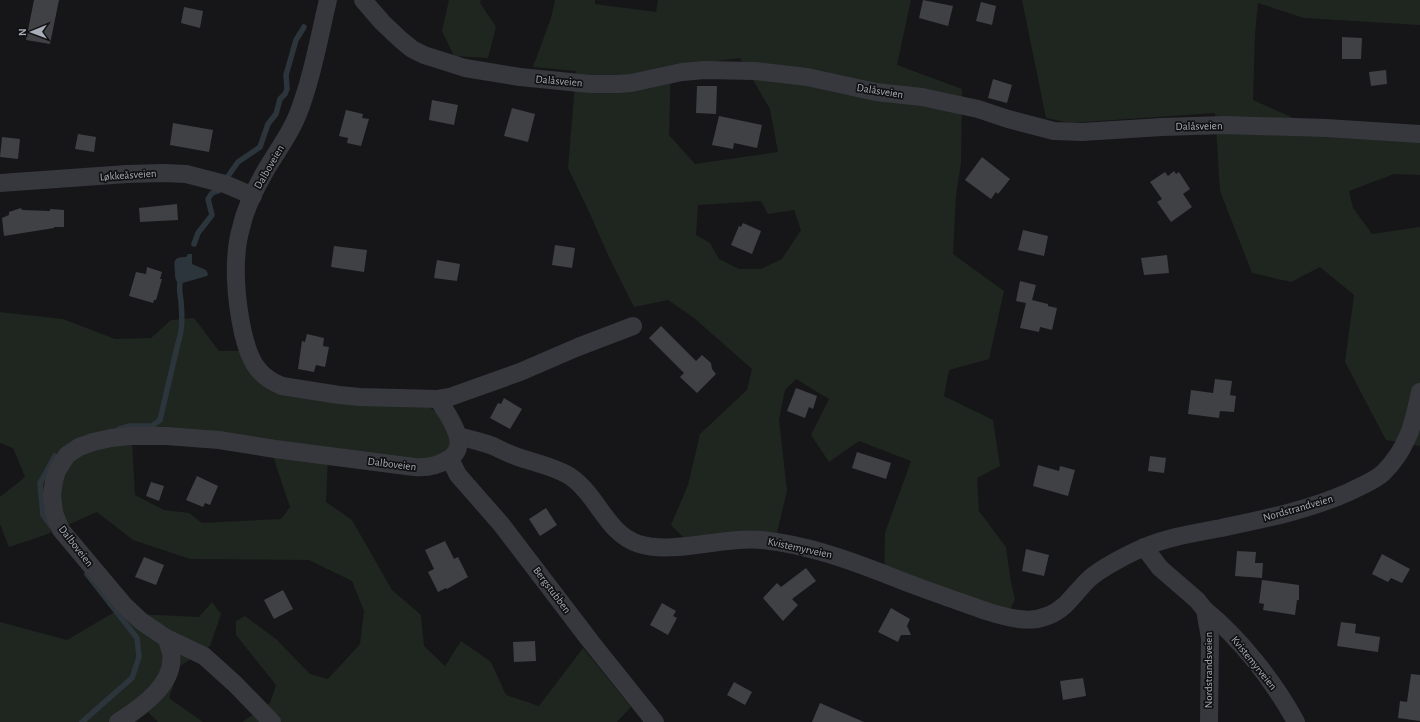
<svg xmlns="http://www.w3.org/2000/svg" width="1420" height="722" font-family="'Alegreya Sans',sans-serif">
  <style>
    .green { fill: #1e261f; fill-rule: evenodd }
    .water { fill: #2c353c }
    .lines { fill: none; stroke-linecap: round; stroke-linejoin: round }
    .stream { stroke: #2c353c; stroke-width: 5.5 }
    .building { fill: #404145 }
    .street { stroke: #37383d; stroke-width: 18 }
    .labels { text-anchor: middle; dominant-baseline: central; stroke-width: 3.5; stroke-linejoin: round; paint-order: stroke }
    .street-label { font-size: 11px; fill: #a8adb8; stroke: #111113 }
  </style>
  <rect width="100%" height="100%" fill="#161618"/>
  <g class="green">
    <polygon points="449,0 481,0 480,3 496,27 488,58 454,56 442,31"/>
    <path d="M555,0H595V4L656,12L658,0H911L897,65L962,89L961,163L956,195L953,254L1004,291L989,359L949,370L944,396L993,420L1000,466L977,478L979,511L1006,547L1011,583L1015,599L1006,619L884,583L885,533L911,461L859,441L829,462L811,435L829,399L796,379L785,390L779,420L787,491L777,533L683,537L671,525L688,485L700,434L747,390L752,369L694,318L668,300L634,307L608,255L591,216L568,168L576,71L533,67L551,18ZM740,58L770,109L778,152L695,164L669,135L671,67ZM761,201L768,214L794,210L801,230L782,259L761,269H739L719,259L710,243L696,235L698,205Z"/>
    <polygon points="1022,0 1420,0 1420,25 1304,18 1258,3 1255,34 1253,100 1298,120 1420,141 1420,175 1394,174 1349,191 1353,208 1372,234 1420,227 1420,446 1386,440 1345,362 1354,295 1320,267 1291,282 1252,273 1220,191 1215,113 1070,123 1046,118"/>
    <path d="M0,312L63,319L115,339L151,338L171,320L194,318L219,351H243L261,380L429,407L438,413L446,425L451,445L447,454L426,462L328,459L326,502L352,520L392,590L421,615L424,646L445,666L461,641L491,662L506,695L539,706L583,648L631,707L617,722H242L270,703L276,685L236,635V621L245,616L276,639L310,674L328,679L360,644L364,611L352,581L309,560L190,559L133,540L97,512L45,535L9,547L0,524V497L25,477L13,448L0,443ZM132,440L271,450L290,507L281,519L202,523L189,513L164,510L135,495Z"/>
    <polygon points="212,602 221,614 210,646 180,666 169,698 203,722 158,722 148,712 136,722 0,722 0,622 67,640 113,613 199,617"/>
  </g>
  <path class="water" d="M188,254H192V264L206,270L208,274L207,276L179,284C175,280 175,277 175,272C174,261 173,257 186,257Z"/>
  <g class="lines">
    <g class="stream">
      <polyline points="226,179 238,162 260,147 268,124 276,114 280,99 285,94 287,89 286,75 296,40 304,27"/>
      <polyline points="194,244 198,233 212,215 208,199 212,193 218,191"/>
      <path d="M119,429L130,426H152L160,420L178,343C183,329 182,315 181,301C180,293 178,286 181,279"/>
      <polyline points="52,527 43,515 40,483 55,456"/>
      <polyline points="82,722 132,678 139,657 137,638 87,574"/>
    </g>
  </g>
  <g class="building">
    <polygon points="34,0 59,0 50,44 26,40"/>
    <polygon points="923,0 953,6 948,26 919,18"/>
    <polygon points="981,2 996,6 992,25 976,21"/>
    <polygon points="184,7 203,11 200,28 181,23"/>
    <polygon points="1342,37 1362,38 1361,59 1342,59"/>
    <polygon points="1386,70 1387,84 1371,86 1369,72"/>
    <polygon points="993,79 1012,85 1007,103 988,98"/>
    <polygon points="697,86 717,86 716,114 696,113"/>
    <polygon points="432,100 458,105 454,125 429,120"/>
    <polygon points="512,108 535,114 528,142 504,136"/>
    <polygon points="346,110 363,114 362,118 369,119 361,146 347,143 348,138 339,136"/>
    <polygon points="719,116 762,125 757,148 734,143 733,149 712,145"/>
    <polygon points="173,123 213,130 209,152 170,145"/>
    <polygon points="78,134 96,137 94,152 75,149"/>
    <polygon points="2,137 20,139 18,159 0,157"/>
    <polygon points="982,157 1010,179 998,194 996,192 991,199 965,180"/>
    <polygon points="1174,171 1176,174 1179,172 1190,189 1183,194 1192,207 1171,222 1157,202 1162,199 1150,182 1165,172 1168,176"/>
    <polygon points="177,204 178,220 140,222 139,208"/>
    <polygon points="21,208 22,210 50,211 50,209 64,210 64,227 54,227 54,228 4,236 2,218 9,215 9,212"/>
    <polygon points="743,223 761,231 752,254 731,245 739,226 741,227"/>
    <polygon points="1023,230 1048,236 1044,256 1018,250"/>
    <polygon points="555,245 575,248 572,268 552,265"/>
    <polygon points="334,246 367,250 364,272 331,267"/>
    <polygon points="1167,255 1169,273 1144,275 1141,258"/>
    <polygon points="437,260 460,264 457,281 434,278"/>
    <polygon points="147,267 162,272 160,279 162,279 156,300 154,300 153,303 129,296 136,272 146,274"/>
    <polygon points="1020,281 1036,285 1032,300 1048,304 1048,306 1057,308 1052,330 1040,327 1039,332 1020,328 1026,303 1016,301"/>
    <polygon points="661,326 696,361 702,355 711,363 712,369 716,374 697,393 680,377 684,373 649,338"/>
    <polygon points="307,334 324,338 323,346 329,347 325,367 316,365 314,372 298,369 302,341 305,342"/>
    <polygon points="1215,379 1232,381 1230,395 1236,396 1234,412 1220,411 1219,418 1188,414 1191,390 1213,393"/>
    <polygon points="796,388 817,396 813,409 809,407 805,418 787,411"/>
    <polygon points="504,398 522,409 510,429 490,418 498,403 501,404"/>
    <polygon points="857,452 891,463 886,479 852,468"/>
    <polygon points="1150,456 1166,458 1164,473 1148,471"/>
    <polygon points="1038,465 1059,471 1060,466 1075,470 1068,496 1033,486"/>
    <polygon points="197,476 218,486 210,505 205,503 203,507 186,500"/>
    <polygon points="151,482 164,486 159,501 146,496"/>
    <polygon points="546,508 557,525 540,536 529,519"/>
    <polygon points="445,541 454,559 458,557 468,577 447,589 446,588 438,592 428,572 434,569 425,550"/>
    <polygon points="1026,549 1049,555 1044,576 1022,571"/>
    <polygon points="1237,551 1256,552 1255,563 1263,563 1262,578 1235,576"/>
    <polygon points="1382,554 1410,569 1402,583 1391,578 1388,582 1372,574"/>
    <polygon points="144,557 164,565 156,585 135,577"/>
    <polygon points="806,568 816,581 792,599 798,605 783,621 763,598 777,583 781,587"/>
    <polygon points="1262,580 1299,585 1299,600 1297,600 1295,615 1263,610 1264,604 1259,603"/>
    <polygon points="283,590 293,609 274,619 264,600"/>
    <polygon points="662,603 676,611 673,616 677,618 668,635 650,625"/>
    <polygon points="891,608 910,619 907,626 911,635 901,635 898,642 878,632"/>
    <polygon points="1341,622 1356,624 1355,633 1380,637 1378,652 1337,646"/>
    <polygon points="535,641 536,661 514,662 513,642"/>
    <polygon points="1411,674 1420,675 1420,721 1398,718 1400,701 1407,702"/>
    <polygon points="1083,678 1086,696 1063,700 1060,681"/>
    <polygon points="734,682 752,692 745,705 727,695"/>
    <polygon points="820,703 864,722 812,722"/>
  </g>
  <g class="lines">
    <g class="street">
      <path d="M328,0C319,38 312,78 298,114C289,137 273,156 262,177C253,193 245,210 241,228C232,259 236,301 243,333C249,358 256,376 282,386L339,395L360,397L438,399L450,397L520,372L578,347L633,326"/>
      <polyline points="363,0 382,22 401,40 412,49 424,55 465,68 520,77 590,84 618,84 631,83 682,72 704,70 755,71 807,77 876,92 922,97 978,109 1008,119 1054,131 1082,132 1162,127 1225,125 1326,128 1420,134"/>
      <polyline points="0,183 127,174 164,173 186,174 225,184 253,196"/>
      <path d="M458,436C469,439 482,442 493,446C501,450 509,454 518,457C535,463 556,467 571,477C598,496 607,534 639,544C674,555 723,536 762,540C809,545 852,561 895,578C925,590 955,600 986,611C1014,620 1041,627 1065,605C1073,597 1080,588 1088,580C1099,569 1130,553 1145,547C1169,537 1195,533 1221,528C1264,519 1309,510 1349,492C1360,486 1373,482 1383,473C1392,464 1402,450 1407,438C1413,427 1417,405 1420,392"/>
      <polyline points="450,459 458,475 501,524 591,642 655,722"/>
      <polyline points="1144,547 1160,568 1197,600 1205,610 1210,638 1209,722"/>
      <path d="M1205,610C1240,638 1275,683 1296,722"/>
      <path d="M118,722C140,708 176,684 171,653C170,648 168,643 166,638"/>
      <path d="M272,722L235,684L204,656L166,638L141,621L124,605L61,530L54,513L52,495L54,481L57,471L67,455L79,447L93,442L111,438L129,436H166L219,440L275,449L414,467C425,468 437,466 447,460C473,446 448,416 438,399"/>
    </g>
  </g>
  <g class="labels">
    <g class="street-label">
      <text transform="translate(559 81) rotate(5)">Dalåsveien</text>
      <text transform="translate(880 91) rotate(9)">Dalåsveien</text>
      <text transform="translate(1199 126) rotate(-1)">Dalåsveien</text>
      <text transform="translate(269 167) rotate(-60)">Dalboveien</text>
      <text transform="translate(128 175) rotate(-4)">Løkkeåsveien</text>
      <text transform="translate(392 464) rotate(7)">Dalboveien</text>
      <text transform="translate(1298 508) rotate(-16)">Nordstrandveien</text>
      <text transform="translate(76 546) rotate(52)">Dalboveien</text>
      <text transform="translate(800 548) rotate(12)">Kvistemyrveien</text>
      <text transform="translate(552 590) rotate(53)">Bergstubben</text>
      <text transform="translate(1254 663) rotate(51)">Kvistemyrveien</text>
      <text transform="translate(1208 670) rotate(-90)">Nordstrandsveien</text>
    </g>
  </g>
  <g transform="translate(32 32) rotate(269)" stroke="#111113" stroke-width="3" paint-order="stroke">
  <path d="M0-3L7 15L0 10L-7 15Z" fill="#a8adb8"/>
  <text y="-6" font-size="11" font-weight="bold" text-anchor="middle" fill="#a8adb8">N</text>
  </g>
</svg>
